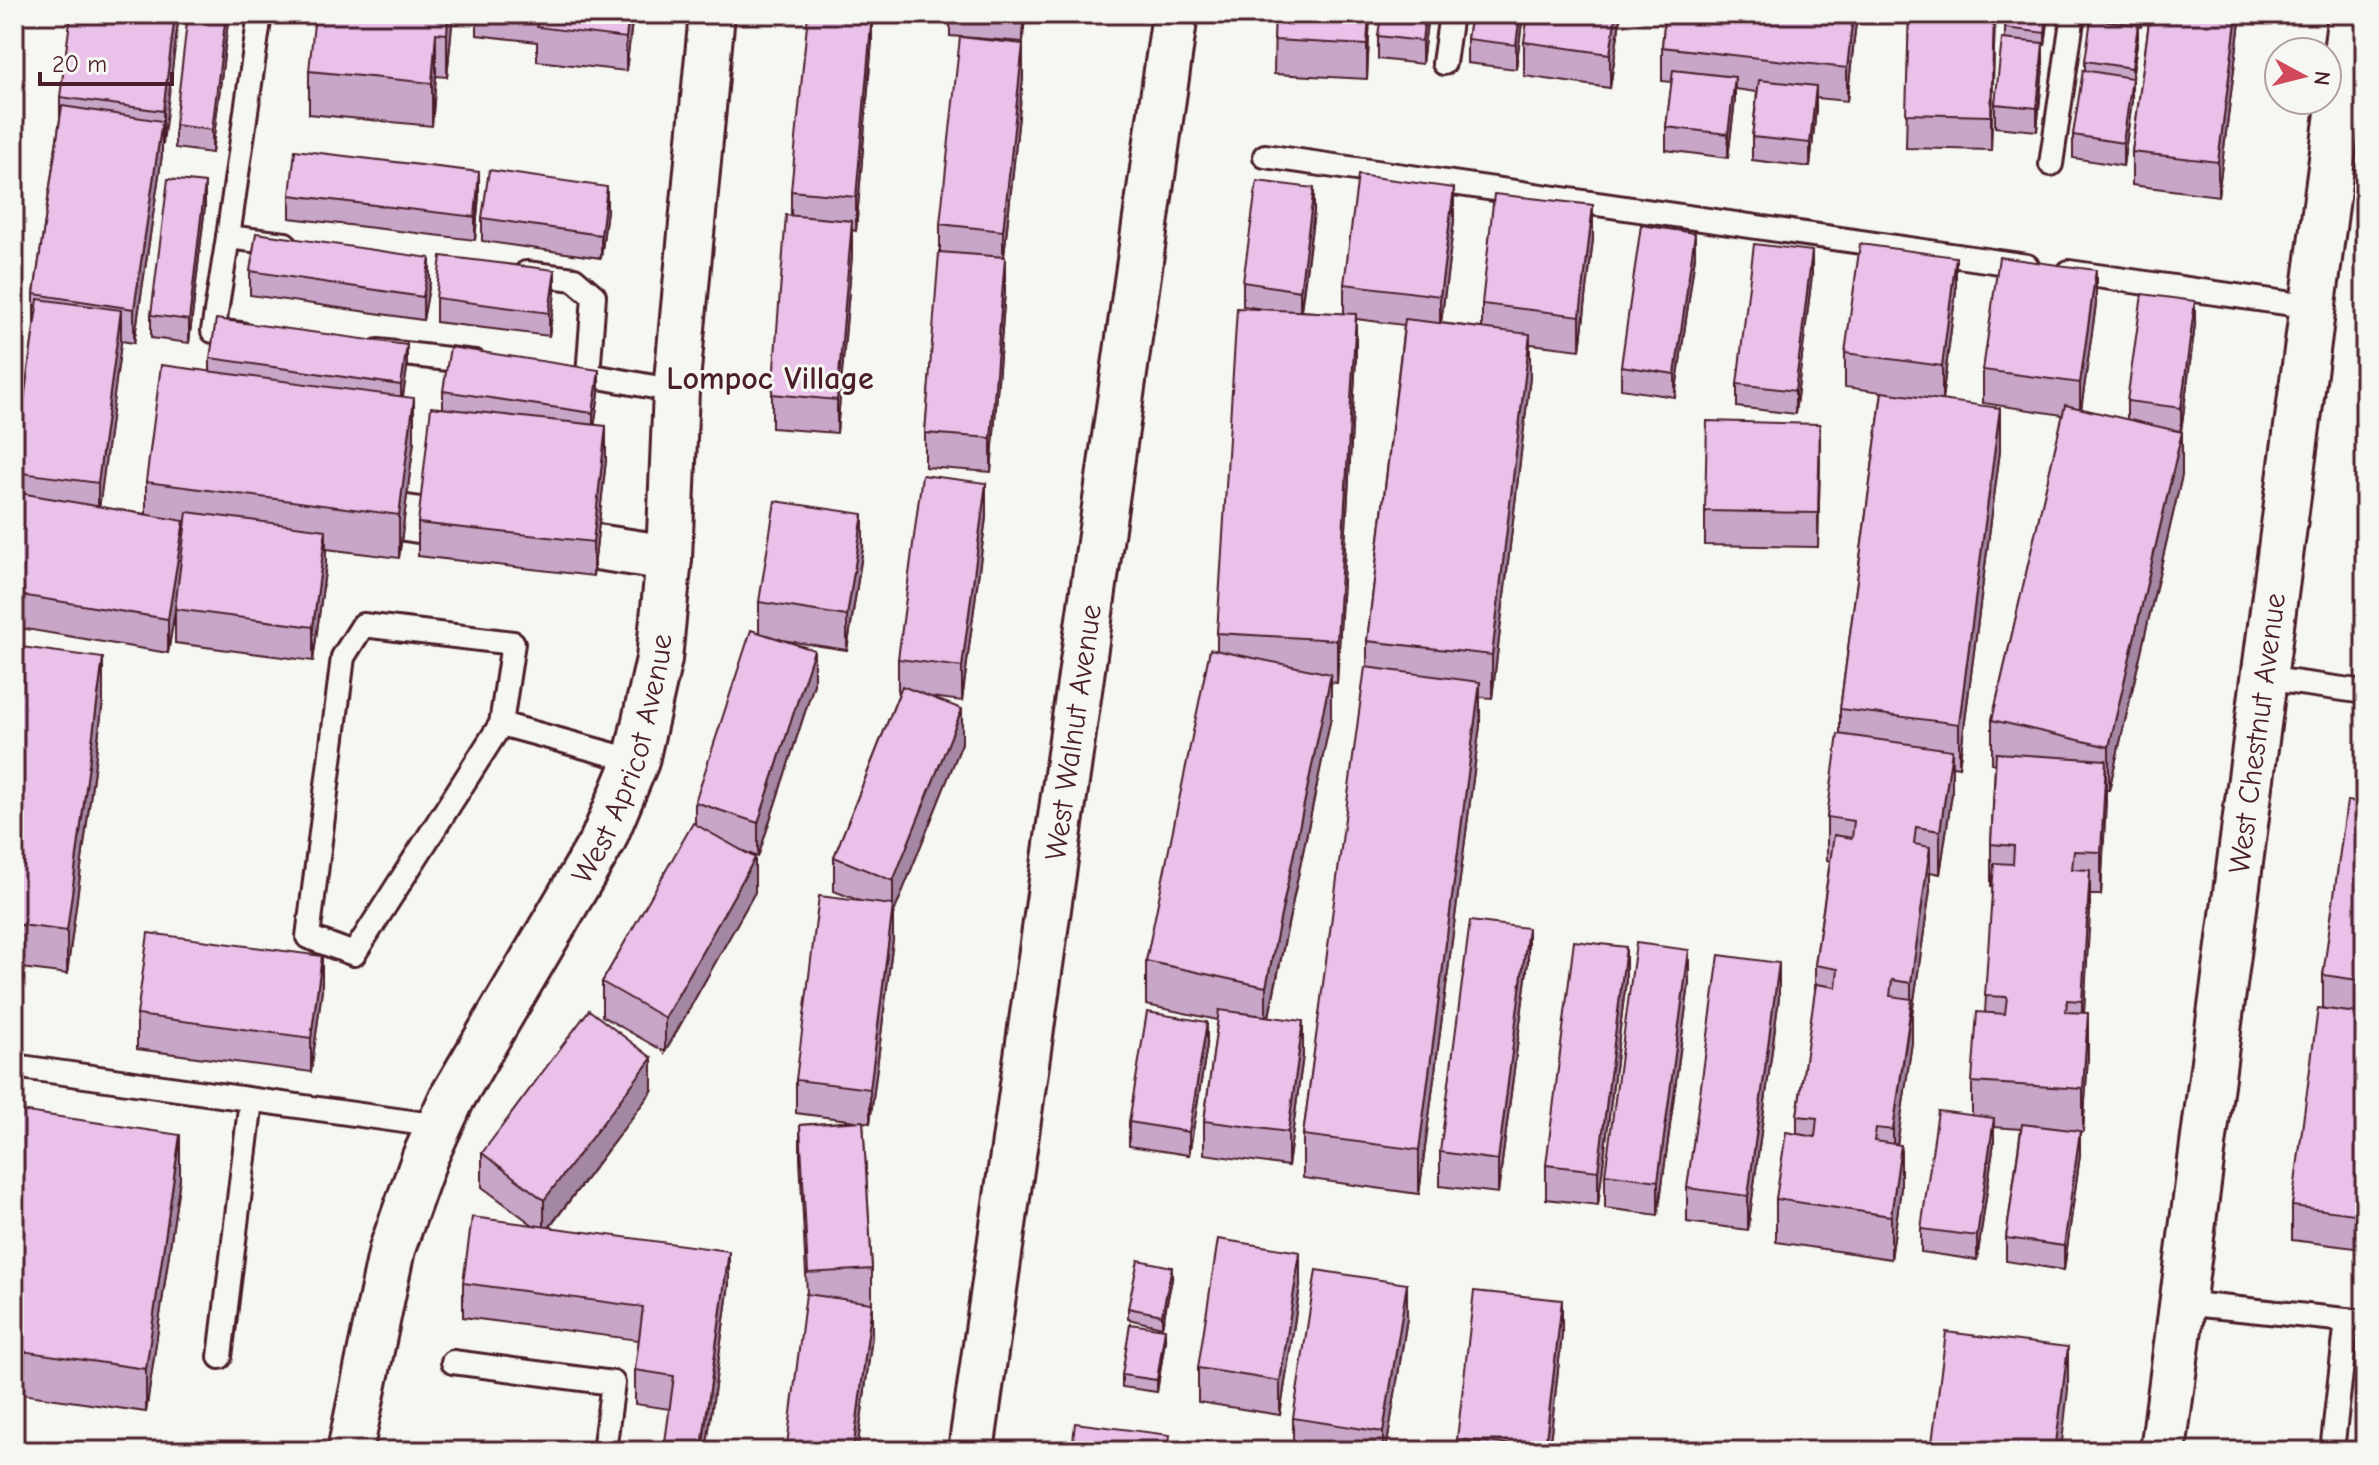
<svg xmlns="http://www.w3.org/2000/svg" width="2379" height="1465" font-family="'Comic Neue',sans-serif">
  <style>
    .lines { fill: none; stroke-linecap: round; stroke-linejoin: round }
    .lane-casing { stroke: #4a1f2b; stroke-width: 28 }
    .street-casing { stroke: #4a1f2b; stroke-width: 50 }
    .lane { stroke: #f6f6f2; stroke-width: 22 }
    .street { stroke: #f6f6f2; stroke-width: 44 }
    .wall { fill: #c8a6c8; stroke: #4a1f2b; stroke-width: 2 }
    .shaded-wall { fill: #a387a3; stroke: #4a1f2b; stroke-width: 2 }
    .building { fill: #e9c1e9; stroke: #4a1f2b; stroke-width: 2 }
    .labels { text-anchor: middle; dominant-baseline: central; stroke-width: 6; stroke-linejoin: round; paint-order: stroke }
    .street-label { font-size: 30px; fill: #4a1f2b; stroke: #f6f6f2 }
    .neighbourhood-label { font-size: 32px; font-weight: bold; fill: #4a1f2b; stroke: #f6f6f2 }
  </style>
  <rect width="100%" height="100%" fill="#f6f6f2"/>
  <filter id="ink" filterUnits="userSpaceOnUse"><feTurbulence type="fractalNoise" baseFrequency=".0125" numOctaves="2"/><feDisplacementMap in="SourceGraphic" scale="16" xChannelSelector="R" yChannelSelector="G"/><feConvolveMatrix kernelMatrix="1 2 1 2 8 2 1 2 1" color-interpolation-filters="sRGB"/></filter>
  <g filter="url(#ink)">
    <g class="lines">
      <defs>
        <g id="lane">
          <polyline points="260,14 228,237 285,244"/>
          <polyline points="1444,63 1451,14"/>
          <polyline points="1265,156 2027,266"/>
          <polyline points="2051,164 2073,14"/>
          <polyline points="228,237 213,331 241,334"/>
          <polyline points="2069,272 2313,307"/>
          <polyline points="526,273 574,279 594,296 588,375 676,391"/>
          <polyline points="378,351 475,362"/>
          <polyline points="2264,678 2365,692"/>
          <polyline points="501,724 354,954 308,937 343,657 363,625 513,643 501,724 636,761"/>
          <polyline points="14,1066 439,1126"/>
          <polyline points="2182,1303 2365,1322"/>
          <polyline points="220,1357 251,1100"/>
          <polyline points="453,1362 613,1383 604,1451"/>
          <polyline points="2332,1451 2347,1320"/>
        </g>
        <g id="street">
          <polyline points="347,509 669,558"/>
          <path id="s1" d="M350,1451L392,1249L425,1157L452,1098L603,840L636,761L659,659L669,558L676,391L712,14"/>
          <path id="s2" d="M971,1451L1175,14"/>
          <path id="s3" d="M2163,1451L2351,14"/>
        </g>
      </defs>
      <use href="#lane" class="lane-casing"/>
      <use href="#street" class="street-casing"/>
      <use href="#lane" class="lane"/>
      <use href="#street" class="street"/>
    </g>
    <g class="wall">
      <polygon points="179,14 162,144 162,155 134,343 121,341 99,507 146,514 146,482 210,371 210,358 407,368 403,397 414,441 399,558 326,549 326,564 313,661 175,643 175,610 168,653 14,627 14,471 34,327 34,294 60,119 60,97"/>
      <polygon points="229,14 212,153 175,148 175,125"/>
      <polygon points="453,14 447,77 436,76 432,126 309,114 309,71"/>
      <polygon points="477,14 633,14 626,71 537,61 537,42 477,35"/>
      <polygon points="950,14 1025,14 1023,42 950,36"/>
      <polygon points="1275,14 1370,14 1367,79 1274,74"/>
      <polygon points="1428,14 1422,64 1378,59 1378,36"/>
      <polygon points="1471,14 1523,14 1516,69 1467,63 1467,39"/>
      <polygon points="1621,14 1610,88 1524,76 1524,42"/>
      <polygon points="1665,14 1857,14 1847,101 1816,98 1816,109 1810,167 1752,160 1752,137 1757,92 1735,89 1735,100 1728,158 1666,150 1666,127 1672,82 1662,81 1662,47"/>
      <polygon points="1909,14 1995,14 1991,150 1906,148"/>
      <polygon points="2049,14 2045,45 2043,45 2043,67 2037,131 1995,127 1995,104 2005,39 2005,28"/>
      <polygon points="2095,14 2142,14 2141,27 2138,26 2138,37 2132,78 2132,101 2123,166 2073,158 2073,135 2085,71 2085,61 2095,20"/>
      <polygon points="2150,14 2241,14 2218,196 2132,185 2132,152"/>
      <polygon points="872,41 856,231 852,230 852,255 837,433 772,428 772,394 791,216 791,191"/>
      <polygon points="1023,78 1004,257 1005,291 991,472 925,467 925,433 940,252 940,224"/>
      <polygon points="290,195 479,195 475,240 290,218"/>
      <polygon points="205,206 189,343 151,338 151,315"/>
      <polygon points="607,210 601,258 482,241 482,218"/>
      <polygon points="1314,212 1301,311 1344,314 1344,284 1454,221 1441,323 1482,328 1482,304 1593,239 1580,350 1530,344 1530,377 1492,698 1480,697 1480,725 1419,1194 1303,1178 1303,1135 1367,667 1367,641 1404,325 1356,319 1356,358 1337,683 1331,682 1331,717 1269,1017 1303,1055 1288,1166 1204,1154 1204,1121 1218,1020 1146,1005 1146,961 1217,651 1217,633 1270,310 1243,306 1243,282"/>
      <polygon points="1695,256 1675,397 1621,389 1621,366"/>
      <polygon points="250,271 430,282 423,320 250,295"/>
      <polygon points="1812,275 1795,414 1737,407 1737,384"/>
      <polygon points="1956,290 1942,400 2000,451 1959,767 1952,766 1952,793 1940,874 1930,872 1930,890 1912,1014 1912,1042 1897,1145 1901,1188 1891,1259 1776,1242 1776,1199 1797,1134 1797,1116 1815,994 1815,965 1830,861 1827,860 1827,817 1840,734 1840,709 1882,392 1845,387 1845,353"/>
      <polygon points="555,293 549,336 436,322 436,298"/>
      <polygon points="2096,304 2081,409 2127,420 2127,401 2195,325 2181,431 2172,430 2182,475 2109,790 2106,790 2101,895 2090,895 2084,1013 2088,1056 2083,1132 2080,1132 2080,1155 2064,1270 2006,1261 2006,1238 2021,1129 1994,1127 1994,1142 1977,1260 1921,1252 1921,1229 1972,1115 1972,1082 1985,1012 1993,887 1991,887 1991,844 1995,764 1992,763 1992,720 2063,415 1983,403 1983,370"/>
      <polygon points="443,391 599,393 594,425 606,460 593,576 418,556 418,523 443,409"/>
      <polygon points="1820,457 1818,547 1705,545 1705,511"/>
      <polygon points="986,517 962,701 931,697 962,743 893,915 893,939 870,1123 863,1122 872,1269 872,1336 857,1451 787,1451 807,1294 800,1159 800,1125 856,1121 796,1113 796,1080 860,901 834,891 834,857 899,693 898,693 898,659"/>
      <polygon points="863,548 847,650 782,640 814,684 758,857 743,851 755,892 665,1052 602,1016 602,982 695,824 695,802 759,632 759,602"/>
      <polygon points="2365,606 2365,665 2362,664 2362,630"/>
      <polygon points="14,646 103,701 67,974 14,967"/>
      <polygon points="2365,803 2365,1229 2362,1249 2292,1240 2292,1206 2323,1009 2323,975"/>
      <polygon points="1528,962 1498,1193 1440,1186 1440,1152"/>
      <polygon points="1626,981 1598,1205 1546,1199 1546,1165"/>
      <polygon points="1689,984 1658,1215 1605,1208 1605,1174"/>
      <polygon points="322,990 311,1072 137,1049 137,1015"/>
      <polygon points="1779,997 1748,1230 1687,1222 1687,1188"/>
      <polygon points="1207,1045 1189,1155 1129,1146 1129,1122"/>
      <polygon points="652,1091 550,1227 729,1284 706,1451 665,1451 670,1409 635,1404 635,1370 639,1340 463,1317 463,1283 533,1225 482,1187 482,1153"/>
      <polygon points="14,1110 180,1178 146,1412 14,1393"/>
      <polygon points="1172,1279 1162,1327 1128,1319 1128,1308"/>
      <polygon points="1300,1286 1280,1415 1198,1402 1198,1368"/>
      <polygon points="1407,1318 1386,1451 1292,1451 1293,1444 1293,1418"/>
      <polygon points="1562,1334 1549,1451 1457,1451 1457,1439"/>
      <polygon points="1165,1340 1157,1392 1122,1387 1122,1375"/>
    </g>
    <g class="shaded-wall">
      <polygon points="175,14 179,14 163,144 163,111"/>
      <polygon points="226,14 229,14 212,153 212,130"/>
      <polygon points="448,14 453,14 447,77 447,34"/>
      <polygon points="629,14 633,14 626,71 626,38"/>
      <polygon points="872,14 872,41 856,231 856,197"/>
      <polygon points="1023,14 1025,14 1023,42"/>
      <polygon points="1369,14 1370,14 1367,79 1367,45"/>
      <polygon points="1425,14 1428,14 1422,64 1422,41"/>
      <polygon points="1520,14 1523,14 1516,69 1516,45"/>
      <polygon points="1616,14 1621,14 1610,88 1610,54"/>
      <polygon points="1853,14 1857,14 1847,101 1847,68"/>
      <polygon points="1994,14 1995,14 1991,150 1991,116"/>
      <polygon points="2047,14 2049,14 2045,45 2045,33"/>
      <polygon points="2237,14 2241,14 2218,196 2218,162"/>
      <polygon points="2138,25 2138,37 2132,79 2132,68"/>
      <polygon points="436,33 436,76 432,126 432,83"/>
      <polygon points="2043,43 2043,67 2037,131 2037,108"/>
      <polygon points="1023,44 1023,78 1003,265 1003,231"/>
      <polygon points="1735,77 1735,100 1728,158 1728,134"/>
      <polygon points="2132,78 2132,101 2123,166 2123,143"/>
      <polygon points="1816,86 1816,109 1810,167 1810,143"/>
      <polygon points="162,121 162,155 134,343 134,309"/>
      <polygon points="479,172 479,195 475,240 475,217"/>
      <polygon points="205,183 205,206 189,343 189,320"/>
      <polygon points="607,187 607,210 601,258 601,235"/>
      <polygon points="1314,188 1314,212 1300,314 1300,291"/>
      <polygon points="1454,188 1454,221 1440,330 1440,296"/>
      <polygon points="1593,205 1593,239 1580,350 1580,316"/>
      <polygon points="852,221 852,255 837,433 837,400"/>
      <polygon points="1695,233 1695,256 1675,397 1675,374"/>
      <polygon points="1812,251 1812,275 1795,414 1795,391"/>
      <polygon points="1005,257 1005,291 991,472 991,438"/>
      <polygon points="1956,257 1956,290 1942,400 1942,366"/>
      <polygon points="430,258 430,282 423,320 423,297"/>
      <polygon points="555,270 555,293 549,336 549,313"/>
      <polygon points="2096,270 2096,304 2080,417 2080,383"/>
      <polygon points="2195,301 2195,325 2181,431 2181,408"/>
      <polygon points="121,310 121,344 98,517 98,483"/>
      <polygon points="1356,314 1356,358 1337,683 1337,640"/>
      <polygon points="1530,334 1530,377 1492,698 1492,655"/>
      <polygon points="407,345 407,368 401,408 401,385"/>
      <polygon points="599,370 599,393 593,436 593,413"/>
      <polygon points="414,398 414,441 399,558 399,515"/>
      <polygon points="2000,408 2000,451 1959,767 1959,724"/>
      <polygon points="1820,424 1820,457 1818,547 1818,513"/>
      <polygon points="606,426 606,460 593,576 593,542"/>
      <polygon points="2182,432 2182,475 2109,790 2109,747"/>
      <polygon points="986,483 986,517 962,701 962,667"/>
      <polygon points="863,514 863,548 847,650 847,616"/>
      <polygon points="184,521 184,555 168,653 168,619"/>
      <polygon points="326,530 326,564 313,661 313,627"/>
      <polygon points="814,650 814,684 758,857 758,823"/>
      <polygon points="103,658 103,701 67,974 67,931"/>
      <polygon points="1331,674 1331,717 1266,1030 1266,987"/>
      <polygon points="1480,682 1480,725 1419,1194 1419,1150"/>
      <polygon points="962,709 962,743 893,915 893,881"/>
      <polygon points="1952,750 1952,793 1940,874 1940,831"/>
      <polygon points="2106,760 2106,803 2101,895 2101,852"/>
      <polygon points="1930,847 1930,890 1912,1014 1912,1042 1893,1173 1893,1130 1911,1011 1911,983"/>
      <polygon points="755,858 755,892 665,1052 665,1018"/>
      <polygon points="2090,870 2090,914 2082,1044 2082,1001"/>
      <polygon points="893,905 893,939 870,1123 870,1089"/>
      <polygon points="1528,928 1528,962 1498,1193 1498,1160"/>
      <polygon points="1626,947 1626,981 1598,1205 1598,1171"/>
      <polygon points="1689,950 1689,984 1658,1215 1658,1181"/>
      <polygon points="322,956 322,990 311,1072 311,1038"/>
      <polygon points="1779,963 1779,997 1748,1230 1748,1196"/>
      <polygon points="2088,1013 2088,1056 2083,1132 2083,1089"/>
      <polygon points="1303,1021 1303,1055 1288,1166 1288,1132"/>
      <polygon points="1207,1022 1207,1045 1189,1155 1189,1132"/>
      <polygon points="652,1058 652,1091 544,1234 544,1200"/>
      <polygon points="1994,1118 1994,1142 1977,1260 1977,1236"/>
      <polygon points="2080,1131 2080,1155 2064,1270 2064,1246"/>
      <polygon points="180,1135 180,1178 146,1412 146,1369"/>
      <polygon points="1901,1145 1901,1188 1891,1259 1891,1216"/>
      <polygon points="2365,1195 2365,1229 2362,1249 2362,1215"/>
      <polygon points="729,1251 729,1284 706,1451 702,1451"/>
      <polygon points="1300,1252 1300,1286 1280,1415 1280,1381"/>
      <polygon points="1172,1267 1172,1279 1162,1327 1162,1315"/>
      <polygon points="1407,1284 1407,1318 1386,1451 1383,1451 1383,1432"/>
      <polygon points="1562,1300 1562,1334 1549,1451 1545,1451"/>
      <polygon points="872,1303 872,1336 857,1451 853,1451"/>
      <polygon points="1165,1329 1165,1340 1157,1392 1157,1380"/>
      <polygon points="2068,1347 2068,1390 2061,1451 2055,1451"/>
    </g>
    <g class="building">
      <polygon points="71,14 175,14 163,111 60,97"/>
      <polygon points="188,14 226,14 212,130 175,125"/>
      <polygon points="315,14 448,14 447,34 436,33 432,83 309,71"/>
      <polygon points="539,14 629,14 626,38 537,27"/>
      <polygon points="808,14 872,14 856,197 791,191"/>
      <polygon points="1275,14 1369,14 1367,45 1274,40"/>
      <polygon points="1381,14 1425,14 1422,41 1378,36"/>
      <polygon points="1471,14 1520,14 1516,45 1467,39"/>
      <polygon points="1528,14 1616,14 1610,54 1524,42"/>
      <polygon points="1665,14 1853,14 1847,68 1662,47"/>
      <polygon points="1909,14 1994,14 1991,116 1906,114"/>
      <polygon points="2007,14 2047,14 2045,33 2005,28"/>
      <polygon points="2150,14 2237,14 2218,162 2132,152"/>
      <polygon points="2091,19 2138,25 2132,68 2085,61"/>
      <polygon points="960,37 1023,44 1003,231 940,224"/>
      <polygon points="2002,39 2043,43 2037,108 1995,104"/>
      <polygon points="1673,70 1735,77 1728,134 1666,127"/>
      <polygon points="2083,70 2132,78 2123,143 2073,135"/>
      <polygon points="1759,80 1816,86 1810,143 1752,137"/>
      <polygon points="62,106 162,121 134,309 34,294"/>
      <polygon points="295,150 479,172 475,217 290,195"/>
      <polygon points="489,170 607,187 601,235 482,218"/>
      <polygon points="1358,175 1454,188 1440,296 1344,284"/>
      <polygon points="168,179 205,183 189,320 151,315"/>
      <polygon points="1257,181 1314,188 1300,291 1243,282"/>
      <polygon points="1494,194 1593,205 1580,316 1482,304"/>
      <polygon points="786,215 852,221 837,400 772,394"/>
      <polygon points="1641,225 1695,233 1675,374 1621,366"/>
      <polygon points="256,233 430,258 423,297 250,271"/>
      <polygon points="1754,244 1812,251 1795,391 1737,384"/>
      <polygon points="1860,244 1956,257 1942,366 1845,353"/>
      <polygon points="939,252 1005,257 991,438 925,433"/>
      <polygon points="441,256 555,270 549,313 436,298"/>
      <polygon points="1999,257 2096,270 2080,383 1983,370"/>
      <polygon points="2142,294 2195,301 2181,408 2127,401"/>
      <polygon points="38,299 121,310 98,483 14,472"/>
      <polygon points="1237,308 1356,314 1337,640 1217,633"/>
      <polygon points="216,319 407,345 401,385 210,358"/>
      <polygon points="1405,319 1530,334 1492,655 1367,641"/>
      <polygon points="450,347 599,370 593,413 443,391"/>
      <polygon points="161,365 414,398 399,515 146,482"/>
      <polygon points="1882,392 2000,408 1959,724 1840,709"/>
      <polygon points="2065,405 2182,432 2109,747 1992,720"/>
      <polygon points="431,407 606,426 593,542 418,523"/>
      <polygon points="1707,421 1820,424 1818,513 1705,511"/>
      <polygon points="922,475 986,483 962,667 898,659"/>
      <polygon points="14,492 184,521 168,619 14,594"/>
      <polygon points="775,501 863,514 847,616 759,602"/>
      <polygon points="187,512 326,530 313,627 175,609"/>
      <polygon points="2365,606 2365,631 2362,630"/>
      <polygon points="751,630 814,650 758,823 695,802"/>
      <polygon points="14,646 103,658 67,931 14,924"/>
      <polygon points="1210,649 1331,674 1266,987 1146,961"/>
      <polygon points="1365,667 1480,682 1419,1150 1303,1135"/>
      <polygon points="902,686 962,709 893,881 834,857"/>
      <polygon points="1838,734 1952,750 1940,831 1916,827 1914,844 1930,847 1911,983 1892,980 1890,996 1912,999 1893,1130 1876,1128 1874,1141 1901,1145 1891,1216 1776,1199 1786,1132 1815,1137 1817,1118 1797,1116 1816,984 1836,987 1838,969 1815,965 1834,835 1852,838 1854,821 1827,817"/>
      <polygon points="1996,753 2106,760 2101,852 2074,851 2072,869 2090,870 2082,1001 2067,1000 2066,1012 2088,1013 2083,1089 1972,1082 1977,1012 2005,1014 2007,997 1985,996 1994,863 2013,864 2014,846 1991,844"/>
      <polygon points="2347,801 2365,803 2365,981 2323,975"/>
      <polygon points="693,823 755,858 665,1018 602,982"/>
      <polygon points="819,896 893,905 870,1089 796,1080"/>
      <polygon points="1470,921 1528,928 1498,1160 1440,1152"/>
      <polygon points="148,933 322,956 311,1038 137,1015"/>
      <polygon points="1574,941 1626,947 1598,1171 1546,1165"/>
      <polygon points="1636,943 1689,950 1658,1181 1605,1174"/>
      <polygon points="1719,955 1779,963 1748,1196 1687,1188"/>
      <polygon points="2318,1008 2365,1014 2365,1195 2362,1215 2292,1206"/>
      <polygon points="589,1010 652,1058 544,1200 482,1153"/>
      <polygon points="1219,1010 1303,1021 1288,1132 1204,1121"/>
      <polygon points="1147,1012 1207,1022 1189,1132 1129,1122"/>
      <polygon points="14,1110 180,1135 146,1369 14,1350"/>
      <polygon points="1938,1111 1994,1118 1977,1236 1921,1229"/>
      <polygon points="863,1121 872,1269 808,1273 800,1125"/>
      <polygon points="2022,1124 2080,1131 2064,1246 2006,1238"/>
      <polygon points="472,1217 729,1251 702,1447 665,1442 674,1376 635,1370 643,1307 463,1283"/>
      <polygon points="1218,1239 1300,1252 1280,1381 1198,1368"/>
      <polygon points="1138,1260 1172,1267 1162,1315 1128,1308"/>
      <polygon points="1316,1270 1407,1284 1383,1432 1293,1418"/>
      <polygon points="1474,1291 1562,1300 1545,1448 1457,1439"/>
      <polygon points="806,1294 872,1303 853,1451 834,1451 787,1445"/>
      <polygon points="1130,1324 1165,1329 1157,1380 1122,1375"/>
      <polygon points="1946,1332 2068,1347 2055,1451 1931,1451"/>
      <polygon points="1075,1423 1170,1435 1168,1451 1072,1451"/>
      <polygon points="1204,1442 1279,1449 1279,1451 1203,1451"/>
      <polygon points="1293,1444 1337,1451 1292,1451"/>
    </g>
  </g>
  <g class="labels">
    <g class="street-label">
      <text stroke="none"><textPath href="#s2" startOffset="726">West Walnut Avenue</textPath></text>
      <text stroke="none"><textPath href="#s3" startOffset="724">West Chestnut Avenue</textPath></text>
      <text stroke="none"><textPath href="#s1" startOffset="752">West Apricot Avenue</textPath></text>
    </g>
    <g class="neighbourhood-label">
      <text x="770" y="378">Lompoc Village</text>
    </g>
  </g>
  <rect width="2379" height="1465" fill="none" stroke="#f6f6f2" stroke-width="48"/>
  <rect x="24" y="24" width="2331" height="1417" fill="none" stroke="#4a1f2b" stroke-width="3" filter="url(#ink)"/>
  <g transform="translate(2303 76) rotate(97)"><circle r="38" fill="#f6f6f2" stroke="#b1a0a2" stroke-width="2"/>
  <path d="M0-6L14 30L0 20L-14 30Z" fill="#d1495b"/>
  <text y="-12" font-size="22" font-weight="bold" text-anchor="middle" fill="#4a1f2b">N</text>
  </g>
  <path d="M40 72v12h132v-12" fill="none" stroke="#4a1f2b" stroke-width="4"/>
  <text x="52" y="72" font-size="24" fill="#4a1f2b" stroke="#f6f6f2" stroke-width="6" paint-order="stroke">20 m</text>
</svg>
